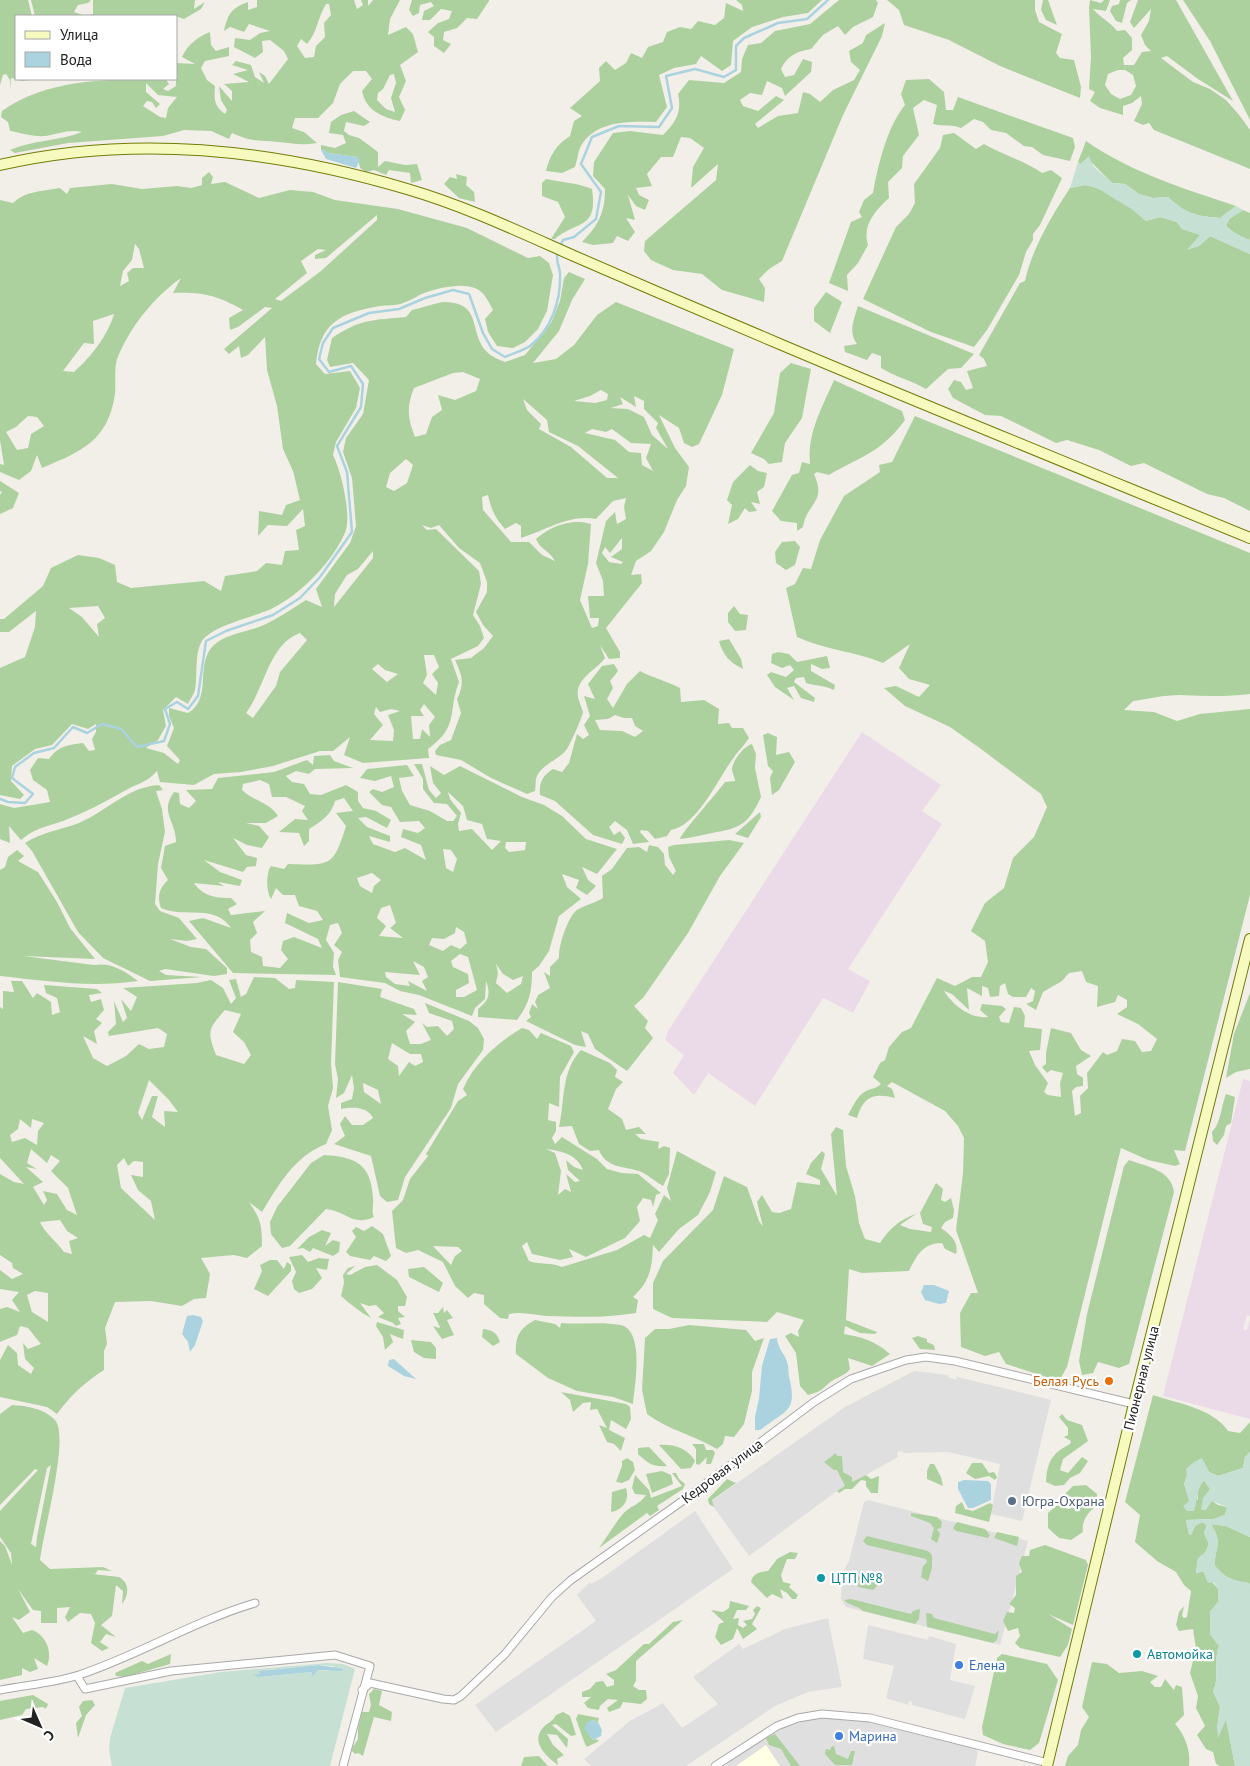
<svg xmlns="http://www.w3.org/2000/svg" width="1250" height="1766" font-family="'PT Sans',sans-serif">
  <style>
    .residential { fill: #e0dfdf }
    .industrial { fill: #ebdbe8 }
    .education { fill: #ffffe5 }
    .forest { fill: #add19e; fill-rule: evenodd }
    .wetland { fill: #c6e0d4; fill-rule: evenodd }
    .water { fill: #aad3df }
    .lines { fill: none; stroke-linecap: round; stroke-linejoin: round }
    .stream { stroke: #aad3df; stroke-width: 2.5 }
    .minor-casing { stroke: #a9a9a9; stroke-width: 9 }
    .secondary-casing { stroke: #707d05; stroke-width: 12 }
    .minor { stroke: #fff; stroke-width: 7 }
    .secondary { stroke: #f7fabf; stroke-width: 10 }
    .food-dot { fill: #e8710a; stroke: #fff; stroke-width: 2 }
    .service-dot { fill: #5c6f8a; stroke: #fff; stroke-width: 2 }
    .culture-dot { fill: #0f9aa8; stroke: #fff; stroke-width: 2 }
    .shop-dot { fill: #3f7fe0; stroke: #fff; stroke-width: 2 }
    .labels { text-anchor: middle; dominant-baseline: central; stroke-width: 4.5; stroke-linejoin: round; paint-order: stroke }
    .street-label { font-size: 14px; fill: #222; stroke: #fff }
    .food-label { font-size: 14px; fill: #c56008; stroke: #fff; text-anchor: end }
    .service-label { font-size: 14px; fill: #4e5e75; stroke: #fff; text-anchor: start }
    .culture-label { font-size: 14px; fill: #0d838f; stroke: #fff; text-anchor: start }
    .shop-label { font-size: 14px; fill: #366cbe; stroke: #fff; text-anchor: start }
  </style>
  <rect width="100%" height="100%" fill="#f2efe9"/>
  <g class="residential">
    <polygon points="914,1371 948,1375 948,1377 956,1380 957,1377 962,1378 1051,1400 1022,1521 991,1514 1000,1464 948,1452 903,1453 903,1451 897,1452 898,1457 837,1491 749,1556 710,1502 845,1407"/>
    <polygon points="868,1500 1028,1541 1000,1645 846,1607 841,1599 842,1574 849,1561 864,1502"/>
    <polygon points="695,1511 733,1569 496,1732 475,1705 596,1621 577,1595 590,1582 591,1584 602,1578"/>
    <polygon points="828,1618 842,1687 808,1692 775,1706 686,1766 591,1766 584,1759 630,1721 663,1703 682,1728 718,1704 693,1677 739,1644 743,1649 785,1629"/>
    <polygon points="868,1625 928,1640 929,1636 956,1644 950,1680 975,1686 965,1719 912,1705 912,1702 909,1701 908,1705 886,1698 894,1666 863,1659"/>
    <polygon points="821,1716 877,1722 975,1748 978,1752 975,1766 726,1766 736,1755 781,1728"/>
  </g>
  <g class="industrial">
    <polygon points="862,732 941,785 922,811 942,824 848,969 870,981 853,1013 823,998 755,1106 708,1073 694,1095 673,1073 684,1055 665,1040 668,1031"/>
    <polygon points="1243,1079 1250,1081 1250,1316 1247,1315 1243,1329 1247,1330 1250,1319 1250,1419 1163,1396"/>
  </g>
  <polygon class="education" points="766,1745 780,1766 736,1766"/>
  <g class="forest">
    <polygon points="0,0 28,0 32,16 16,16 16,79 30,79 31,80 22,81 11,78 10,91 1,95 10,91 10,80 6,74 3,75 0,85"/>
    <polygon points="31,0 91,0 88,3 78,5 74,12 86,16 93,14 93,0 195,0 194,9 205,2 201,9 184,19 172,15 172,16 35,16"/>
    <path d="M257,0H354L357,9L363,5L361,0H368V6L373,0H400L390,19L388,35L406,27L413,34L418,52L400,65L406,81L399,97L405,110L400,121C382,117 366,111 362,91L372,79L366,71H353L340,84L333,103L318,118H295L292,128L304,132L317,143C301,146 293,143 278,142C257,140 252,142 232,133L229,139L211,131L184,130L163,136L68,143L15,153L10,150C33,140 59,141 82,132C69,129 58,134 46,136C32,137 22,133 10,131L8,122L1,117L2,111C48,78 111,79 166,79L169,84L163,89L168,91L176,86V63L195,64L182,57C187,45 199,36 210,32L211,45L216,51L229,47V56L205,61L201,68L207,80L215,86C214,99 214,106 225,114L227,110L221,100L219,86L232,101V91L224,84L249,82L233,74L248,70L232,65L236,61L251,65L255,77L264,83L259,72L265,76L269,84L288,59L284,51L270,40L262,41L263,52L255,58L234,47L235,38L250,40L260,33L270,31L249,24L244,32L230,27L224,31C228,14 231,8 248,2V10L257,7ZM326,4H329L331,15L324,23L325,37L316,46L314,57L305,58L297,46L301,39L307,44C318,31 317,19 326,4ZM394,74L396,83L391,98L395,112L386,109L377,100L378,93L383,89L390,75ZM146,83L158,95L177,97L168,108L166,118L160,117L143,106L147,101L152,102L156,108L160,104L146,92Z"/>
    <polygon points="412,0 489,0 489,1 477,19 467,18 457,28 444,32 443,40 451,44 444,53 434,46 434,37 428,32 438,23 449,19 452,11 441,9 430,20 422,20 424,11 434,6 431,2 420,5 419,13 413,16 409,10"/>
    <path d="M736,0H822L808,13L783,17L752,27L733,41L731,65L722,71L701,56L696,64L674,68L659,75L667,107L656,122C631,121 593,120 580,148C578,153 577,161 575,167L562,173L546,171C550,155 556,145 570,136L574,121L582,116L570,108L600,81L599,68L606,61L615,70L626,63L631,53L642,58L648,47L663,42L667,32L680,27L691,29L698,21L715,25L724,18L726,3L743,11L742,5Z"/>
    <path d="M839,0H876L878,3L873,17L853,27L845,35L838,26L823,35L811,49C797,51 787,56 781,69L785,77L794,75L803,59L812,62L811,72L785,96L782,88L767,81L762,95L750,93L740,100L743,106L758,111L776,96L784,100L755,124L758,128L778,116L798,113L803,92L810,94L820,102L833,90L854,80L860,70L851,62L849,51L863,43L866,35L885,23L882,36L843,115L782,261L769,269L759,279L765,288L764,302L722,290L702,274L673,270L651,260L644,251L645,241L716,180L718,164L691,188L693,167L704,148L690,138L681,137L673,157H661L647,174L652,186L636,188L639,195L649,200L645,210L636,206L628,195L635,220L626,218L635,232L628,241L617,236L613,243L593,245L582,242C598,226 605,213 605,189L593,176L594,162L613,133L630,131L663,135C676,122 682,112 678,94L689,80L724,83L741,72L742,59L748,45L761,43L775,31L810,24Z"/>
    <polygon points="887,0 1035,0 1035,10 1039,22 1062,34 1056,53 1060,58 1074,60 1081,87 1080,98 1000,66 949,40 904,25 899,10"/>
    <polygon points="1043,0 1048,0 1057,25 1046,20 1041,10"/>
    <path d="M1090,0L1101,3L1104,0H1110L1106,11L1093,9C1101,18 1110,22 1117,31L1125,30L1132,38V50L1123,58L1124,65H1134L1142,52L1151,51L1145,45L1141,35L1149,21L1151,9L1134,28L1130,22L1138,0H1176L1233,101L1198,79L1167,56L1161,58L1193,82L1210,89L1226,100L1240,116L1250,130V169L1154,130L1149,123L1143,125L1134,121L1142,104L1141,96L1132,103L1123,106V115L1100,108L1090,101L1095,92L1089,89L1091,57L1089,8ZM1118,70H1125L1133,75L1136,86L1131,95L1120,99L1111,94L1105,85L1108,74Z"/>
    <polygon points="1120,0 1131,0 1127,3 1122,23 1116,21 1110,11 1112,6 1119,4"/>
    <polygon points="1183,0 1250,0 1250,120 1210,41"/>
    <path d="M929,79L944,92L946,110H953L958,97L1073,138L1075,147L1070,161L1043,155L1032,147L1024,146L1006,133L991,130L983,122L974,119L961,128C951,124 944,127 933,124L937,105L924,100L913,108L919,135L903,156L902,168L888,182L889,198C875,211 862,225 868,245L858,263L847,275L848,291L829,283L851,222L862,217L859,212L864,200L873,193C878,165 887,127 905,105L901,94L906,80Z"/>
    <polygon points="354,111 370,122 364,126 346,122 344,131 349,135 359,138 378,152 378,167 385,161 405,165 417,164 422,180 411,183 410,173 389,170 386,175 374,170 366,172 360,168 358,157 328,153 321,150 321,145 335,148 346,143 343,135 329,133 331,122 341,115"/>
    <path d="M954,133L976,149L984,144C1003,155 1023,160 1042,173L1051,170L1062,178L1040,225L1033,234V240L1026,252L1019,275L987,330L974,347L931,332L863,299L896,227L909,214L915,203L914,184L940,148L943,135Z"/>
    <path d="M1086,141C1130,172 1185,189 1236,206L1220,218C1196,216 1186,214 1168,197L1153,198L1139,194L1125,184L1112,183L1090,161L1080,164L1078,162Z"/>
    <path d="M209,172L213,177L211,184L225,182L259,198L290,190L313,192L335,200L398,209L467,228L528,258L540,256L549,263L553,275L547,311L538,329L525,342L513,348L497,346L488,332L485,319L493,310C489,303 485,293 477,289C463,282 438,288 424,293C417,296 410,301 403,303C396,306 387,305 380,306C341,313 320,322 316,364L325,374L350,371L360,388L356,408L336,442L333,455C341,471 351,512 346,530C335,560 299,596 271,609C254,617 213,625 202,641C194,654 198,676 195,690C194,695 190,699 188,704L176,697L163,710L166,726L158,740L146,748L164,753L178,764L180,760L167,746L174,728L169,716V708L188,713C210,700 198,673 208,653C218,633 248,633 266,624C280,617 293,608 306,600L322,607L316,589L350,543L356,526L352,478L343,452L346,438L363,414L369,380L353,363L330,367L327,360L332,338C360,319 373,320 406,317L412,310C422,308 438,302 445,302C478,303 471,324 481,344C486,354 495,358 505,362L525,355L551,323L560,301L564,278L569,272L585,279L572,300L559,331L533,363L556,359L574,345L597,315L616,302L734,349L722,395L699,444L692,447L684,443L679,428L659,415L675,448L689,467L686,486L677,500L664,532L651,551L636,561L631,575L641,574L642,583L606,628L620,652V658L609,659L600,645L605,658C597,669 585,673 579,686C575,696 581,704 583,712C583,715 571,743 568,747C562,759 543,763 537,776C535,780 536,786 535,791L527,794L491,778L461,760L436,755L435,751L440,745L451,740L461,713L457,699C465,683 462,675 455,660L471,658L484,648L493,636L483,625L476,612L487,592V582L480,563L459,548L439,525L431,528L422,525L427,530L436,529L479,571L481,584L473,615L480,626L484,638L478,646L451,659L459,682C447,714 460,725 428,749L429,758L363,763L344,755L350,737L333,751H320L273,766L241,772L214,774L194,785L160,782L157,771C146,783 141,782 128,789C107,801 86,812 63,821C46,827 35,828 21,840L9,826L10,843L0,839V804L14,808L50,802L47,790L33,780L30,770L38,758L49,759C58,746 68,745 83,743L89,751L95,750L92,739L96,732V724L88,729L72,724L52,745L35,749L12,766L11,781L24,795L20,799L0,795V668L25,657L35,627L36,611L9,632H0V619H4L43,586L51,568L78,555L99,558L115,565L117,582L131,588L204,581L221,591L225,576L257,571L266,563L282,565L285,551L299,550L296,530L305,526L303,509L287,526L268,525L258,536L259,511L282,515L286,505L300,500L293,471L283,449L277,406L267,370L265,337L248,355L241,358L239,346L229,354L224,349L272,308L265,307L238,327L230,330L229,318L243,310C216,295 203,292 173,293L181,278C153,298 130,327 117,359C114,369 116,383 115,394C108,441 82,451 42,468L37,455L31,471L19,480L0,472V464L4,465L0,440V200L13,203C25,191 43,191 60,188L67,194L70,188L112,184L142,189L177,186L191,188L202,185V178ZM377,215V220L321,271L281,301L275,299L307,273L301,261L318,249L326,250L315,255V259L326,258ZM135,244L139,249L144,268H133L127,273L129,281L120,286L123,271L132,260ZM114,314C108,335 91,357 74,372L63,371L84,343L94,344L93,321ZM463,372L480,379L476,391L455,400L438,395L442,410L432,417L426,434L415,437C408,419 406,407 414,388L453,373ZM601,390L608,394L607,400L595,403L574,401L590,396ZM634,396L644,401V409L658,423L656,428L668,449L652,435L644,417L628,409L611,408L623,404L620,397L636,407ZM523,399L547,420L549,432L578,446L618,478H607L571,447L539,429L541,424L527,410ZM28,416L37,417L44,426L31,434L28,448L17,450L6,432L16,427ZM592,429L606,432L612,429L631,443L651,444L646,458L653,471L642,465L641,453L629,452L615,440L585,433ZM406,459L413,465L407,483L394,491L386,487L390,473ZM488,495C491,509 495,518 505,529L516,523L521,526V538C547,530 569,514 596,519L613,501L626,498L624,507L626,519L617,524L615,512L606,521L596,563L603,581L604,596H588L590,618H599L598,626L592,628L580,600L588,564L591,524C573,518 550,526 536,539C540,549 551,552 555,561L542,555L529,542H511L483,510L482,497ZM622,538V549L611,557L623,562L621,564L609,562L602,553L605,547L610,553ZM373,551V558L334,607L335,594L347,575L358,569ZM98,606L105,618L97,624L99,637L82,617L69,608ZM300,633L307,640L280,672L276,686L253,718L246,713C265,688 269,644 300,633ZM424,655H434L439,667L432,674L438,683L436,695L423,683L427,675ZM378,664L385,670L398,674L387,682L372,669ZM424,704L435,717L429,725L430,737L422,729L420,739H413L411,716H424L420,710ZM376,707L380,712L391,709L400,711L388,715L394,730L393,741L370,740L383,725L374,714Z"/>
    <polygon points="456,174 467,177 466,185 474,192 475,202 459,198 444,184 450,177 457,179"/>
    <path d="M546,179C564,183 574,182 592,189C598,230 578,220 555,239H551L565,217L558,202L542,196V183Z"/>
    <path d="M1085,185C1108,189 1129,205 1146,221L1160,217L1177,222L1182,229L1201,235L1188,249L1199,246L1210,236L1250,254V511L1224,498L1207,494L1144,463L1131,466L1099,450L1067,440L1056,443L1001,416L985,415L953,398L948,389L954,380L961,382L966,390L973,388L967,371L987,366L984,359L979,355L1020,283L1025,281C1032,249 1052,215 1070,188Z"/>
    <path d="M1243,210L1250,213V240C1241,237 1232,232 1226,226L1229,219Z"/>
    <polygon points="826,292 842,302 830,333 814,321 814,308"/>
    <path d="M858,306L974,354L961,368L948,369L926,389C911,380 895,377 881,368V356L872,353L867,360L845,352L844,346L857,344C848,331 854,320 858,306Z"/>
    <polygon points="791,363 811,369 802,418 785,443 782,462 769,464 764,459 751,453 774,413 780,373"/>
    <path d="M834,380L902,411L905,420C881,453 861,456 829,475L817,472L814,474C827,503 807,502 803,527L797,531V523L781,521L772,511L792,475L799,473L802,462L810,464C807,433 822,408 834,380Z"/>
    <path d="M915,416L1250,553V694C1226,697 1203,696 1180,695C1164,695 1148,699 1133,701L1124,710L1154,712L1177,721L1200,714L1250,709V895L1185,1151L1174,1150L1180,1164L1175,1166L1148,1160L1121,1148L1067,1367L1059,1381L1006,1364L999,1352L985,1356L961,1347L960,1313L971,1293H978L956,1230L963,1173L964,1138L958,1126L945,1111L892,1082L887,1086L892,1089L895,1098C873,1092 863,1097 857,1118L848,1115C853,1106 857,1096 866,1091C872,1088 876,1089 881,1084L873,1077L880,1063L885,1060L889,1047L902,1032L911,1028L937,978L955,986L972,977H981L988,962L985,941L971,931L985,903L1004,888L1013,858L1034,837L1047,807L1041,794L981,749L950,727L905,706L884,688L896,686L919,697L930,685L909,679L899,668L910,644L883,663C855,651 824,650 797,637L786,588L795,584L803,568L811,569L820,540L844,496L880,472L879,465L892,462ZM1082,971L1086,982L1098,986L1097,1007L1115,1002L1118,995L1127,1000V1007L1117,1014L1138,1024L1157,1039L1151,1051L1142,1052L1135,1041L1122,1039L1117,1051L1107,1055L1103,1052L1087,1073L1088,1088L1080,1096L1081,1113L1075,1116L1072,1091L1076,1087L1083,1086V1078L1077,1074L1076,1066L1091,1056L1081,1050L1071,1033L1051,1028L1046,1053V1064L1042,1067L1047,1073L1051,1070L1063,1073L1060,1083L1061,1097L1048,1095L1044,1092L1048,1083L1035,1065L1029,1051L1040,1050L1042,1029L1024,1027L1025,1016L1021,1008L1014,1007L1009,1023L1001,1022L999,1017L1006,1009L1002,1006L982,1004L980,1010L988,1017C970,1019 953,1005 944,991L952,994L969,1010L967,988L982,996V986L988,988L990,997L999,996L1000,986L1005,983L1008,994L1013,997H1026L1031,988L1035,991L1033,1001L1026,1004L1036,1010L1043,992L1062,981L1069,973Z"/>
    <polygon points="750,465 758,471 767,473 764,487 757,492 760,504 751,502 757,511 749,512 745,508 738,519 728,524 732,505 727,500 733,482"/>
    <polygon points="0,481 19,493 13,508 0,514 0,495 2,492 0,491"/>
    <polygon points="795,541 800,547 795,565 786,570 776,563 775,552 782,542"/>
    <polygon points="734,606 740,614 748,615 746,630 735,631 728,622 728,613"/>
    <path d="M729,639L741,659L743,669C729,662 723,655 719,641Z"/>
    <path d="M778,652L789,654L797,662L827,656L830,668L822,669L811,664V671L835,685L834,690C824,685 816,686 806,683L804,677L796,678L794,682L815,698L814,702L801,698L794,686L787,688L794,700L775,687L767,675L771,672L786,677L794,670L790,665L782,668L771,663L772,654Z"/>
    <path d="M614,664L618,671L610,681L613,688L607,699L613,708L627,684L640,671C653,678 667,681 680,688L681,702L704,700L719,709L718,724L729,723L732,728H743L749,738C744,746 737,752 732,760C718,779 697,826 671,830L667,836L655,839L648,831L641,830L640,832L649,842L633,844L627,830L615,821L609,827L614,835L620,831L625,838L622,844L593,835L555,801L540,795C539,783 542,776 553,769L562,772L569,763L577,734L583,739L589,735L584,725L590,716L584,696L595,699L588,684L602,666ZM615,715L624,718H632L635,726L643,731L635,737L622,731L600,730L595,720L608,719Z"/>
    <polygon points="768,733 777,737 776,755 789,752 795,762 779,790 772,795 770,778 773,771 768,766 763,735"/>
    <path d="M752,744L756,754L755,768L761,797C748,825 740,828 712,833C701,835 691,838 680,839C681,833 718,792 725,782L735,781C735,778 732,772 732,769C733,760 744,746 752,744Z"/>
    <path d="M330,755L334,761L353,768L315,769L309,774L296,771L286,776L292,782L304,784L310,794L321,795L346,785L358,792V801L363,808L376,811L391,820L387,828L366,817L358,818L367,827L390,836V842L369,836L373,844L395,852L405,848L426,860L421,845L401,837L403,829L418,833L425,828L419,821L400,822L391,807L382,805L369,792L373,789L382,792L394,787L391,776L375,781L360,778L367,769L407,765L414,776L399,778L402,791L410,805L430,811L447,821H453L457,816L447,804L434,803L423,789V779L414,764H422L429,790L436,798L441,793L433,783L430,766L444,775L460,766L522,797L544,805L562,816L586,839L617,849L597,874L582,867L588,880L596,886L587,895L576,888L579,880L562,874L567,887L581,899L559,916L549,951L539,966L532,972C532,992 529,1004 517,1020L478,1017V1009C489,1000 491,994 486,981L485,999L475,1008L472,1016L419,995L400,991L385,983L340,977L338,960L342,952L334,945L342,933L338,923L330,925L326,940L334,953L333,967L336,975L233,973L189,921L203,918L231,928C214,903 186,919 161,908C157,897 159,888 168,880L161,868L165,846L176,842C176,820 159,813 174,792L179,793L180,804L189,808L196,801L186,790L212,789L218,778L274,772L307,760L313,765L314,756ZM260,780L269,784L272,797H286L305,806L302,811L308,820L295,819L279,832L299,833L304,846L309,841V829C322,821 331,815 335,801L344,798L353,811L336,813L346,826C333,868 330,865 288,864L284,869L271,866C266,873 266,891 271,899L276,888L283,895H295L299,906L317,911L323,920L309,923L287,913L285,923L318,939L322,948L294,937L283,941L281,950L288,959L280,968L263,966L262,957L251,952L250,940L257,933L253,922L265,911L231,915L228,909L237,904L231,898C215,898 203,896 194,883L224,886L218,882L240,886L242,880L220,872L204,860L243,872L247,867L256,866L257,858L246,855L233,838L247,845L262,848L269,837L259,826L246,823H266L278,816C269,802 255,802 242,790L243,784ZM448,792L463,806L467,820L482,824L487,839L501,841L492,850L472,829L459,831L458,824L461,813L450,799ZM506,842H526L525,850L509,852L505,848ZM443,849L451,850L457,859L453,872L446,868ZM372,873L381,880L374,886L372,893L360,886L357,878ZM390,905L396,923L390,928L403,938L379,936L386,926L377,918L381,908ZM456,927L464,932L467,943L460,949L451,945L443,951L429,945L432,938L444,939L455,933ZM460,954L468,957L477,990L464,997H456V990L469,983L468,974L453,967L451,961ZM413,961L424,967L428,977L422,981L427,991L408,981L410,986L395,984L386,977L385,972L420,975ZM496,964L503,974L513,980L523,976L521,984L507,993L496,983L498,973Z"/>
    <path d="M159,785L163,790L156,791L162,809L165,832L158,864L155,904L160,911L179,918L197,939L187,941L170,939L191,947L206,949L227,968V974L214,976L165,969L159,971L166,975L202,977L150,981L103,958L78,932L32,851L25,843C42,832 60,830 79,823C107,811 127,787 159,785Z"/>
    <polygon points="760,812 761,817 748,838 735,834"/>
    <path d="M729,840L744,843L720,876L688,933L643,998L634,1006L648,1021L645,1028L653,1038L627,1071L595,1049L588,1034L581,1031L586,1047L575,1045L526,1021L531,1017L529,1013L532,1004L538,1009L535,1002L538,995L550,988L544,972L550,976V967L559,958C558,947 568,916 577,910C585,905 595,903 603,898L602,876L612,869L627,848L639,847L647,852L649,845L658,847L664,854L665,865L673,875L676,871L669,857L668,847L674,845Z"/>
    <path d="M17,850L24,856L18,861L38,872L57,902L70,928L95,959L23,956L94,965C111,962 125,971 138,981C92,988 46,981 0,976V870L5,867L8,857Z"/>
    <path d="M254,977L275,978L289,989L295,988L296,980L334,982L331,1064L333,1088L328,1106L332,1130L326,1144C295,1156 279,1184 262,1212L249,1202C261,1220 262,1225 262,1246L247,1258L234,1255L201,1258L210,1274L206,1298L194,1299L182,1306L151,1301L115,1302L105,1328L107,1344L104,1351V1370C85,1382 70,1396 57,1414L47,1407L0,1397V1360L8,1345L17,1353L18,1365L31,1374L34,1368L25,1359L23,1343L28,1349L41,1344L28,1328L20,1326L17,1335L0,1342V1309L7,1307L20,1312L12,1300L19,1292L0,1289V1270L12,1279L23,1274L13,1268L12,1263L0,1255V1174L14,1182L24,1184L0,1158V1007L3,1009V991L14,992L11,981H22L33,998L37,993L51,1002L52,1015L60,1012L57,998L46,993L44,985L97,989L102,993L89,995L91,1002L101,999L104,1010L96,1019L102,1023L94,1031L97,1044L83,1036L93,1058L107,1066L126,1056L139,1044L149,1049L164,1047L167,1034L158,1028L109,1036L108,1032L116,1024L114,1001L123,1022L127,1018L121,999L131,1011L137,997L123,988L197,983L211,980L223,988L231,1004L236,998L229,980L236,979L241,997L246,994ZM225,1010L241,1014L233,1032L244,1042L251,1055L244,1064L216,1055C207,1031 208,1029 225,1010ZM149,1080L169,1100L178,1112L164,1111L165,1127L152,1117L158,1096H152L142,1120L138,1113ZM20,1119L31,1128L32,1119L44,1123L38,1131L37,1145L25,1138L12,1142L10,1135L18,1129ZM31,1149L47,1163L51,1155L60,1161L51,1171L68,1188L77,1215L67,1210L57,1194L43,1191L47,1200L44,1205L33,1187L43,1182L26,1167L37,1169L27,1163ZM124,1158L128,1166L134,1161L143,1162V1177L131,1175L138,1190L151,1201L155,1220L121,1188L117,1165ZM60,1220L67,1231L78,1238L69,1241L72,1254L64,1252C57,1242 44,1232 40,1222ZM35,1291L48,1293V1322L32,1312L27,1295Z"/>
    <path d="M338,982L382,989L380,997L414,1009L417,1015L402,1014L415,1022L406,1031L410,1044H421L431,1040L422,1023L427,1027L438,1026L447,1036L454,1029L452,1021L429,1013L425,1003L469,1021L478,1028L484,1039L483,1050L458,1084L451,1108L405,1177L398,1200L387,1202L380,1196L371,1156L334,1144L345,1136L340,1124L345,1116L352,1125H363L373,1118C367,1106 352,1107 341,1109V1103L352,1099L354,1088L352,1075L344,1093L336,1098L338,1079L335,1064ZM392,1043L410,1054H421L423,1062L415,1066L409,1062L399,1076L398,1066L388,1059ZM363,1083L378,1090L381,1104L364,1092Z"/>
    <polygon points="1250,993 1250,1069 1236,1072 1226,1078 1234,1034"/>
    <path d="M522,1028L529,1030L537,1039L541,1033L571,1046L574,1052L560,1077L559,1107L549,1103L548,1120L556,1122V1131L552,1138L555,1144L562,1137L597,1159L607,1169L622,1173L638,1174L661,1193L656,1195L653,1207L651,1200L643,1198L637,1207L640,1221L625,1238L586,1257L569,1249L573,1257L560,1260L532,1254L527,1242L522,1246L529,1261C540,1265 551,1262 562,1267L617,1250L644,1235L650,1238L658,1220L655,1214L664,1195L671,1201L667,1188L677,1151L716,1172L710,1192L698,1215L679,1229L659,1252L653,1245C652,1269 650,1281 633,1297L638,1300L636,1313C603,1318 580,1317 547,1316C535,1315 521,1311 509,1314L508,1319L500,1318L484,1304V1295L474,1293L468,1298L455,1286L443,1262L418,1250L406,1253L396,1248L392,1211L403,1200L410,1179L428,1156L426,1154L458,1101L467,1095L463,1089C475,1062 497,1043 522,1028ZM546,1149C561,1151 577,1154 583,1170L574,1167L566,1160L568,1170L580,1181L575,1182L566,1174L571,1192L565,1189L558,1195L561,1171L555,1153ZM433,1246L458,1247L462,1251L455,1256L451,1265Z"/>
    <path d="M581,1050L610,1063L617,1070L615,1077L623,1082L616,1089L608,1109L622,1119L626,1130L639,1127L646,1134H635L641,1139L659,1142L658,1149L664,1146L670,1148L669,1174L663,1186C656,1182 647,1174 639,1171C623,1166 606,1168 599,1150L590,1151L579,1144L572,1126L559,1127C565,1100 561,1071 581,1050Z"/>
    <path d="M1226,1094L1235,1097L1231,1123L1226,1126L1224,1135L1217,1145L1213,1141L1212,1132C1221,1123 1221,1106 1226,1094Z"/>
    <path d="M836,1127L843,1130L846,1166L855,1196L859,1223L865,1239L880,1243C890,1228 899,1220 916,1214L900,1225L910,1229L931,1232L932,1227L923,1224L920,1213L936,1183L943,1189L941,1200L945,1202L951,1198L954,1210L953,1218L945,1222L941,1228C951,1235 959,1242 956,1254L945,1249L942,1243C923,1243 917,1255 909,1271L862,1273L849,1269L846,1320L877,1332L875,1334L860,1333L845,1326L844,1334C862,1337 875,1341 890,1354L872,1366L848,1358L850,1369C844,1377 836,1377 829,1383C820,1391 822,1391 808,1395L800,1386L796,1353L785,1336L791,1333L799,1337L798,1331L804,1320L777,1312L767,1322L672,1318L653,1309V1283L663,1261L713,1210L724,1176L747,1187L759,1221L763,1227L757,1202L762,1195L772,1212L779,1213L791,1209L797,1182L820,1185V1180L806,1174L811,1163L822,1151L825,1154L821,1169L837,1196L831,1134Z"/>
    <path d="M324,1155C356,1157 371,1164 373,1198C374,1205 371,1211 374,1217C352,1227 347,1211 326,1209L290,1246L282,1248L271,1234L270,1222L277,1207L311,1163Z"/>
    <path d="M1129,1160C1148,1167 1171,1170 1174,1192L1129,1364L1119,1368L1098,1362L1093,1373L1082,1375L1079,1361L1087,1314L1124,1166Z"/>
    <polygon points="372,1226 383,1234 391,1256 386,1261 374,1256 370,1260 350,1256 346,1252 356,1237 352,1231 356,1227 364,1231"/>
    <polygon points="322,1230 331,1233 325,1246 333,1240 340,1242 339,1252 333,1256 313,1248 310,1252 303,1248 297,1249 309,1237"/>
    <polygon points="302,1255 308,1262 319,1258 329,1259 327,1270 316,1268 322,1278 312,1289 299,1293 294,1289 292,1281 296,1272 289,1257"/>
    <polygon points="270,1260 277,1260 284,1269 287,1262 291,1265 291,1271 268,1296 254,1289 262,1271 260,1265"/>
    <path d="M377,1265L397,1280L407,1297L405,1306H398V1311L405,1317L398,1318L401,1324L396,1326L393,1323L378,1317L384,1313L376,1305L369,1306L360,1303L371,1318C360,1312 350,1304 341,1296L344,1283L343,1275L348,1268L355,1266L346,1274L350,1275L365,1267Z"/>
    <polygon points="424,1267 443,1283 439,1292 409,1277 408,1269"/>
    <polygon points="443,1307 444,1313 447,1310 453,1318 447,1320 454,1335 442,1339 433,1326 439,1328 440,1327 433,1313 438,1313"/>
    <path d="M535,1320L555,1324L560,1328L561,1323C580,1325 601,1321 620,1325C645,1329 635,1386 633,1404L613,1397L577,1391L548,1378L516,1354C515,1336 520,1328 535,1320Z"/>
    <polygon points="377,1322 404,1330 403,1339 390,1334 393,1342 385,1350 383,1337 376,1326"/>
    <path d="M689,1325L746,1330L755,1341L764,1338L752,1372V1391L744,1424L734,1437L725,1436L723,1444L717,1449C694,1435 668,1430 647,1414L642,1390L645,1338L655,1329H669Z"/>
    <path d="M483,1329C493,1330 497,1333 500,1342L493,1346L482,1337Z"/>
    <polygon points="918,1336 927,1339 927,1342 934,1345 935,1350 920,1349 912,1338"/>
    <polygon points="411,1340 431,1342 436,1348 436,1359 424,1358 414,1352"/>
    <polygon points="561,1392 626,1404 630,1407 631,1419 626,1429 611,1420 609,1430 625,1438 621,1451 614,1444 607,1442 599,1425 607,1428 597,1409 590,1410 591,1402 583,1403 573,1412 570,1400"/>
    <path d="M1153,1395C1177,1403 1214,1409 1228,1431L1240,1433L1250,1422V1452L1245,1457L1243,1468L1218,1476L1209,1472L1202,1459L1187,1475L1184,1484L1198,1500L1197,1489L1204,1480L1210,1489L1212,1501L1218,1505L1227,1507L1225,1515L1214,1519L1186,1520L1189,1534L1191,1535L1195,1526L1202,1522L1207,1525L1204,1533L1209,1544L1205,1553L1198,1558L1196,1573L1203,1571L1219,1590L1218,1602L1210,1612V1634L1219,1646C1213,1661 1220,1677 1213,1691L1220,1707L1217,1728L1226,1718L1235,1766H1220L1216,1764L1213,1752L1206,1749L1197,1735L1205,1726L1196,1708L1198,1696L1190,1673L1196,1648L1193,1629L1179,1631L1176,1625L1179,1612L1184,1606L1182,1616L1184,1618L1187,1617L1191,1591L1184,1585L1176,1572L1157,1561L1135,1542L1140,1515L1125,1502Z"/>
    <path d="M12,1405C26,1406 44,1408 55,1420C70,1437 43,1533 40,1560L50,1569L103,1567L112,1571L98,1570L95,1574L84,1573L119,1577C130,1583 129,1595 122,1604L123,1591L116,1585L112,1616L101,1625L116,1637L106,1634L100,1642L109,1648L102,1651L91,1643L95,1623L91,1614L80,1613L68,1622L65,1617L70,1607L57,1608V1623H41V1611L33,1610L18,1589L30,1612L19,1620L12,1617L23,1633L32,1630C46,1635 53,1652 47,1666L34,1658L38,1669L30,1672L22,1668V1675L0,1680V1541L5,1546L12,1565L11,1553L0,1537V1511L38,1470L35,1469L0,1505V1414ZM51,1465L37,1537L36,1547L31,1544L47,1468Z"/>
    <path d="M1062,1414L1067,1420L1082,1425L1088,1441L1063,1459L1060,1470L1068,1473L1082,1457L1088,1461L1080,1473L1070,1478L1064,1485L1055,1486L1046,1482C1047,1462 1052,1453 1070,1444L1071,1441L1064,1437L1068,1435V1428L1059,1417Z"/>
    <polygon points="692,1444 704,1444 706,1450 713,1450 715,1453 711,1464 706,1464 707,1457 699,1465 696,1464 696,1449"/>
    <path d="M659,1445C674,1444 687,1448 695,1461L691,1468L681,1469Z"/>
    <path d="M649,1447L667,1466C654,1467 648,1464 638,1454V1448Z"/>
    <polygon points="836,1453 837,1456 842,1456 843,1472 852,1477 852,1482 866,1475 871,1479 879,1476 878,1493 871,1493 866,1486 866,1481 861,1480 852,1489 845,1489 839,1493 837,1491 845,1486 837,1470 834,1470 824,1462"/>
    <polygon points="627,1458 633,1462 635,1470 629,1480 622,1483 616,1482 622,1466 622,1461"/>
    <polygon points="972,1463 982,1463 989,1473 994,1472 997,1477 995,1480 989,1476 975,1479 966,1473"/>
    <polygon points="930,1464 934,1464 941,1477 943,1486 927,1479 927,1471"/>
    <polygon points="662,1471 671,1475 673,1484 652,1493 646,1474"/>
    <path d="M672,1473H676L679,1479L685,1484L683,1489L657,1506L659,1510L650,1516L647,1513L599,1548C607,1537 614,1525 622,1515C629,1506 640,1505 646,1495L635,1494L632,1488L635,1475L649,1490L651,1498L682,1486Z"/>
    <polygon points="727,1479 736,1483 712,1500 714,1507 709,1504 708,1499"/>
    <path d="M1086,1485L1097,1494V1505C1089,1512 1081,1520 1083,1532L1071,1540L1059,1538L1048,1528V1513L1057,1505L1068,1509L1074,1504L1065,1494L1073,1486Z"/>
    <path d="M626,1488C630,1500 623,1510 611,1512L612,1492Z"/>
    <polygon points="962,1502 965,1509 973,1511 990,1503 993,1505 989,1522 955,1513 956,1506"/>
    <polygon points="911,1513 937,1517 942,1522 941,1528 937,1529 940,1534 937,1543 931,1539 934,1528 930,1523 911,1516"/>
    <polygon points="957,1522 985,1529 990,1535 988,1538 956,1531 953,1528"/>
    <path d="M1211,1524L1226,1526L1250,1537V1585L1249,1583C1233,1581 1225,1578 1215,1566C1214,1547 1224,1545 1211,1524Z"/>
    <polygon points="997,1532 1019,1537 1017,1546 994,1538"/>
    <polygon points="867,1536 928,1551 932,1555 932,1568 928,1581 921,1577 923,1566 927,1562 926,1559 867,1545 863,1541"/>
    <polygon points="1045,1545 1086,1560 1088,1565 1073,1625 1048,1614 1072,1629 1068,1645 1060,1657 1020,1648 1015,1643 1020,1636 1018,1628 1008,1631 1003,1621 1007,1612 1014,1613 1015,1608 1009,1604 1016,1595 1016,1576 1022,1572 1019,1563 1022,1556 1029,1556 1030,1550"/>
    <path d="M790,1552L798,1553L795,1559H787L781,1575L783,1582L791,1584L789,1587L798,1595L796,1599H792L787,1593L780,1589L783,1599L772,1594L767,1598L751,1582C753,1573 760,1572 768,1571L777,1559Z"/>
    <polygon points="855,1574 871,1583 874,1580 878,1585 873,1590 858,1587 859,1580 855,1579"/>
    <path d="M851,1599L911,1614L913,1611L920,1609L919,1619L915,1624L863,1611C857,1605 850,1606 844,1600Z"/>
    <polygon points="730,1601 749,1606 746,1610 737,1610 733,1619 739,1618 738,1625 743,1628 747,1625 743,1621 752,1619 755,1614 753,1610 757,1606 761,1608 752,1624 757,1629 743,1639 737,1628 733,1639 721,1645 715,1637 719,1624 724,1622 711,1610 723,1612 729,1608"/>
    <polygon points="926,1613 932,1614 934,1618 995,1634 999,1630 997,1640 993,1643 927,1627"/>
    <polygon points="683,1620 636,1661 636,1681 633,1686 639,1690 646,1690 647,1699 641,1704 623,1702 620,1708 609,1712 607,1708 618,1700 608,1699 600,1706 599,1710 588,1708 584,1703 591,1697 582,1697 582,1692 590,1689 596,1682 603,1681 607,1687 614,1685 614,1680 606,1674 616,1670 644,1644 649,1644 673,1622"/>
    <polygon points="171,1654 170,1664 125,1677 116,1676 115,1673 142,1661 148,1664"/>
    <polygon points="1002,1654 1047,1664 1058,1680 1039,1743 1030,1750 1003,1744 983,1735 982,1727 997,1658"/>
    <path d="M1092,1662L1107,1664L1119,1673L1142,1671L1158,1676L1150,1682L1155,1687H1161L1165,1679L1174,1690L1176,1685L1182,1687L1184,1715L1175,1724C1185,1735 1191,1751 1189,1766H1065L1068,1756L1078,1745L1081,1730L1089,1717L1082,1707Z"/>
    <polygon points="374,1689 382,1691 379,1705 392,1712 391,1721 374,1717 363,1756 358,1753 355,1754 351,1750 358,1739 358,1729 362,1712 369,1712 371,1705 369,1694"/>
    <polygon points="33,1695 48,1704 46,1709 43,1707 26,1709 22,1715 0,1720 0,1701"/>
    <polygon points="92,1700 95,1705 86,1715 78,1738 76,1723 82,1716 79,1707 83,1701"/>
    <path d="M563,1712L570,1716L576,1735L571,1736L556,1724L552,1725L568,1739L567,1748L557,1735L547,1734L553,1745L564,1755L557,1759L558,1765C547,1757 531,1743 542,1729C546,1723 553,1722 556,1715Z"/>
    <polygon points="578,1714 599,1718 598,1722 592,1720 590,1736 593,1740 596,1739 599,1741 587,1747 585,1744 576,1719"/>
    <polygon points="775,1734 800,1766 791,1766 781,1749 769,1745 766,1738"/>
    <polygon points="834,1746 836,1754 848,1759 851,1751 855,1751 852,1765 835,1765 825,1754 826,1749 830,1750 831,1747"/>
    <polygon points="539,1756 548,1766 521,1766 524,1757"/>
  </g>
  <g class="wetland">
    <path d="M1089,156L1093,166L1112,183L1125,184L1139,194L1153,198L1168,197C1186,214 1196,216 1220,218L1236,206L1243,210L1229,219L1226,226C1232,232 1241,237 1250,240V254L1210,236L1199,246L1187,250L1200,235L1182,229L1177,222L1160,217L1146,221L1133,210L1097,188L1085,185L1070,188L1078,162L1080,164Z"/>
    <path d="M1250,1452V1537L1226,1526L1211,1524C1224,1545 1214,1547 1215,1566C1225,1578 1234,1581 1249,1583L1250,1585V1766H1235L1226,1720L1218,1738L1217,1728L1220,1707L1213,1691C1220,1677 1213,1661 1219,1646L1210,1634V1612L1218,1602V1590L1214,1582L1208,1583L1203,1571L1196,1574L1198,1558L1205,1553L1209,1544L1204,1533L1207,1526L1202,1522L1195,1526L1191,1535L1189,1534L1186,1520L1214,1519L1225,1515L1227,1507L1212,1501L1206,1510H1201L1203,1498L1210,1489L1204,1480C1196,1490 1198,1499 1194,1511H1187L1183,1506L1189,1501L1184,1484L1187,1475L1186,1469L1194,1462L1202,1458L1209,1472L1218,1476L1243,1468L1245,1457Z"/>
    <path d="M328,1663L343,1664L355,1669L330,1766H112L109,1750L110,1738L125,1688L221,1672ZM319,1665L334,1666L328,1671L318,1670L313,1676V1672L259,1677L263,1671L268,1670Z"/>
  </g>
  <g class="water">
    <polygon points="323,149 328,153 358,157 360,160 356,168 326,159 321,150"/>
    <polygon points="924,1285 934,1285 949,1291 946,1303 939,1304 925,1300 921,1292"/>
    <polygon points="193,1315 201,1317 203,1321 195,1345 190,1352 188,1342 182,1334 187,1316"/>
    <path d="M777,1338C778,1350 784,1352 787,1362C789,1367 788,1372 789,1377C798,1412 786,1410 760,1430H755V1417L759,1398L762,1366L770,1339Z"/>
    <polygon points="394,1359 416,1379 404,1376 388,1366 389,1360"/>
    <polygon points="964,1480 988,1481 991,1484 991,1500 973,1508 968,1508 958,1489 958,1482"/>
    <polygon points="319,1665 343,1669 342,1671 318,1670 312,1677 312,1672 259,1677 252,1675 260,1674 259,1671"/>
    <polygon points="592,1720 598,1722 602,1730 601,1736 593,1740 584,1729 587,1722"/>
  </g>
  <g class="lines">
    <g class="stream">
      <polyline points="560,246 563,240 574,237 596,219 601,192 581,164 592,137 619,126 659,127 672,108 666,76 695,69 724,77 736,70 736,46 744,38 778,23 807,19 828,0"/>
      <path d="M0,799L8,802L25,803L33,794L12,778L15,767L34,753L54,748L73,727L87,733L102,724L121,729L137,747L164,741L170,724L165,709L177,702L188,709L198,696L206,641L226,631L273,615L300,598L320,577L352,532L347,472L337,446L361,407L363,384L351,366L329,372L319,359L323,343L333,328L369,313L399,309L425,298L453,290L469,294L483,333L492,349L505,357C513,353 523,351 530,346C552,329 561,300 560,273C559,264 555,260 558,251"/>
    </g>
    <defs>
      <g id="minor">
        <polyline points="77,1676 85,1689 171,1671 335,1655 370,1666 343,1766"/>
        <path d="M0,1690C26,1685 54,1683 79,1675C139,1655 194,1621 255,1603"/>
        <polyline points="362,1690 370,1683 443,1699 454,1700 461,1696 505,1654 552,1597 571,1580 688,1497 814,1402 851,1379 906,1360 926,1357 955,1361 1134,1404"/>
        <polyline points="715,1766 777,1726 798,1718 822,1714 870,1718 1048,1763"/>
      </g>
      <g id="secondary">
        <path d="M0,165C135,134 276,150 407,189C465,206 520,232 574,256C643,286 713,316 782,345C938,411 1094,474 1250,538"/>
        <polyline points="1047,1766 1134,1404 1250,939"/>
      </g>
    </defs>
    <use href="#minor" class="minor-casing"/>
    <use href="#secondary" class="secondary-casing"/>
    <use href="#minor" class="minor"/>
    <use href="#secondary" class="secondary"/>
  </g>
  <circle class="food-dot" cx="1109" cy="1381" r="5"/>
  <circle class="service-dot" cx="1012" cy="1501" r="5"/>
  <g class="culture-dot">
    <circle cx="821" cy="1578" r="5"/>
    <circle cx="1137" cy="1654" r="5"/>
  </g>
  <g class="shop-dot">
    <circle cx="959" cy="1665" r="5"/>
    <circle cx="839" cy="1736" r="5"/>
  </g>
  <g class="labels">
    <g class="street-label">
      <text transform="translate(1141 1378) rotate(-76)">Пионерная улица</text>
      <text transform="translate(722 1471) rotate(-37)">Кедровая улица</text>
    </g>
    <g class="food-label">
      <text x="1099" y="1381">Белая Русь</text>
    </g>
    <g class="service-label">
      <text x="1022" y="1501">Югра-Охрана</text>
    </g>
    <g class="culture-label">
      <text x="831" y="1578">ЦТП №8</text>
      <text x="1147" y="1654">Автомойка</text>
    </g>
    <g class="shop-label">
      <text x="969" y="1665">Елена</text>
      <text x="849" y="1736">Марина</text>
    </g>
  </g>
  <rect x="15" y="15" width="162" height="65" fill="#ffffff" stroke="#a7a7a7"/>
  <rect x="25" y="31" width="25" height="8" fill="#f7fabf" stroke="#a7a7a7"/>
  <text x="60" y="40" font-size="15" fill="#222222">Улица</text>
  <rect x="25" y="52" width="25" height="15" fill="#aad3df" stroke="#a7a7a7"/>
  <text x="60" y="65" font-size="15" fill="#222222">Вода</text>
  <g transform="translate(40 1726) rotate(135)" stroke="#ffffff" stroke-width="4" paint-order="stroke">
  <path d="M0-4L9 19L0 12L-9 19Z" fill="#222222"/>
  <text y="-8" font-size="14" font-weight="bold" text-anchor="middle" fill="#222222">С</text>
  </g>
</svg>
